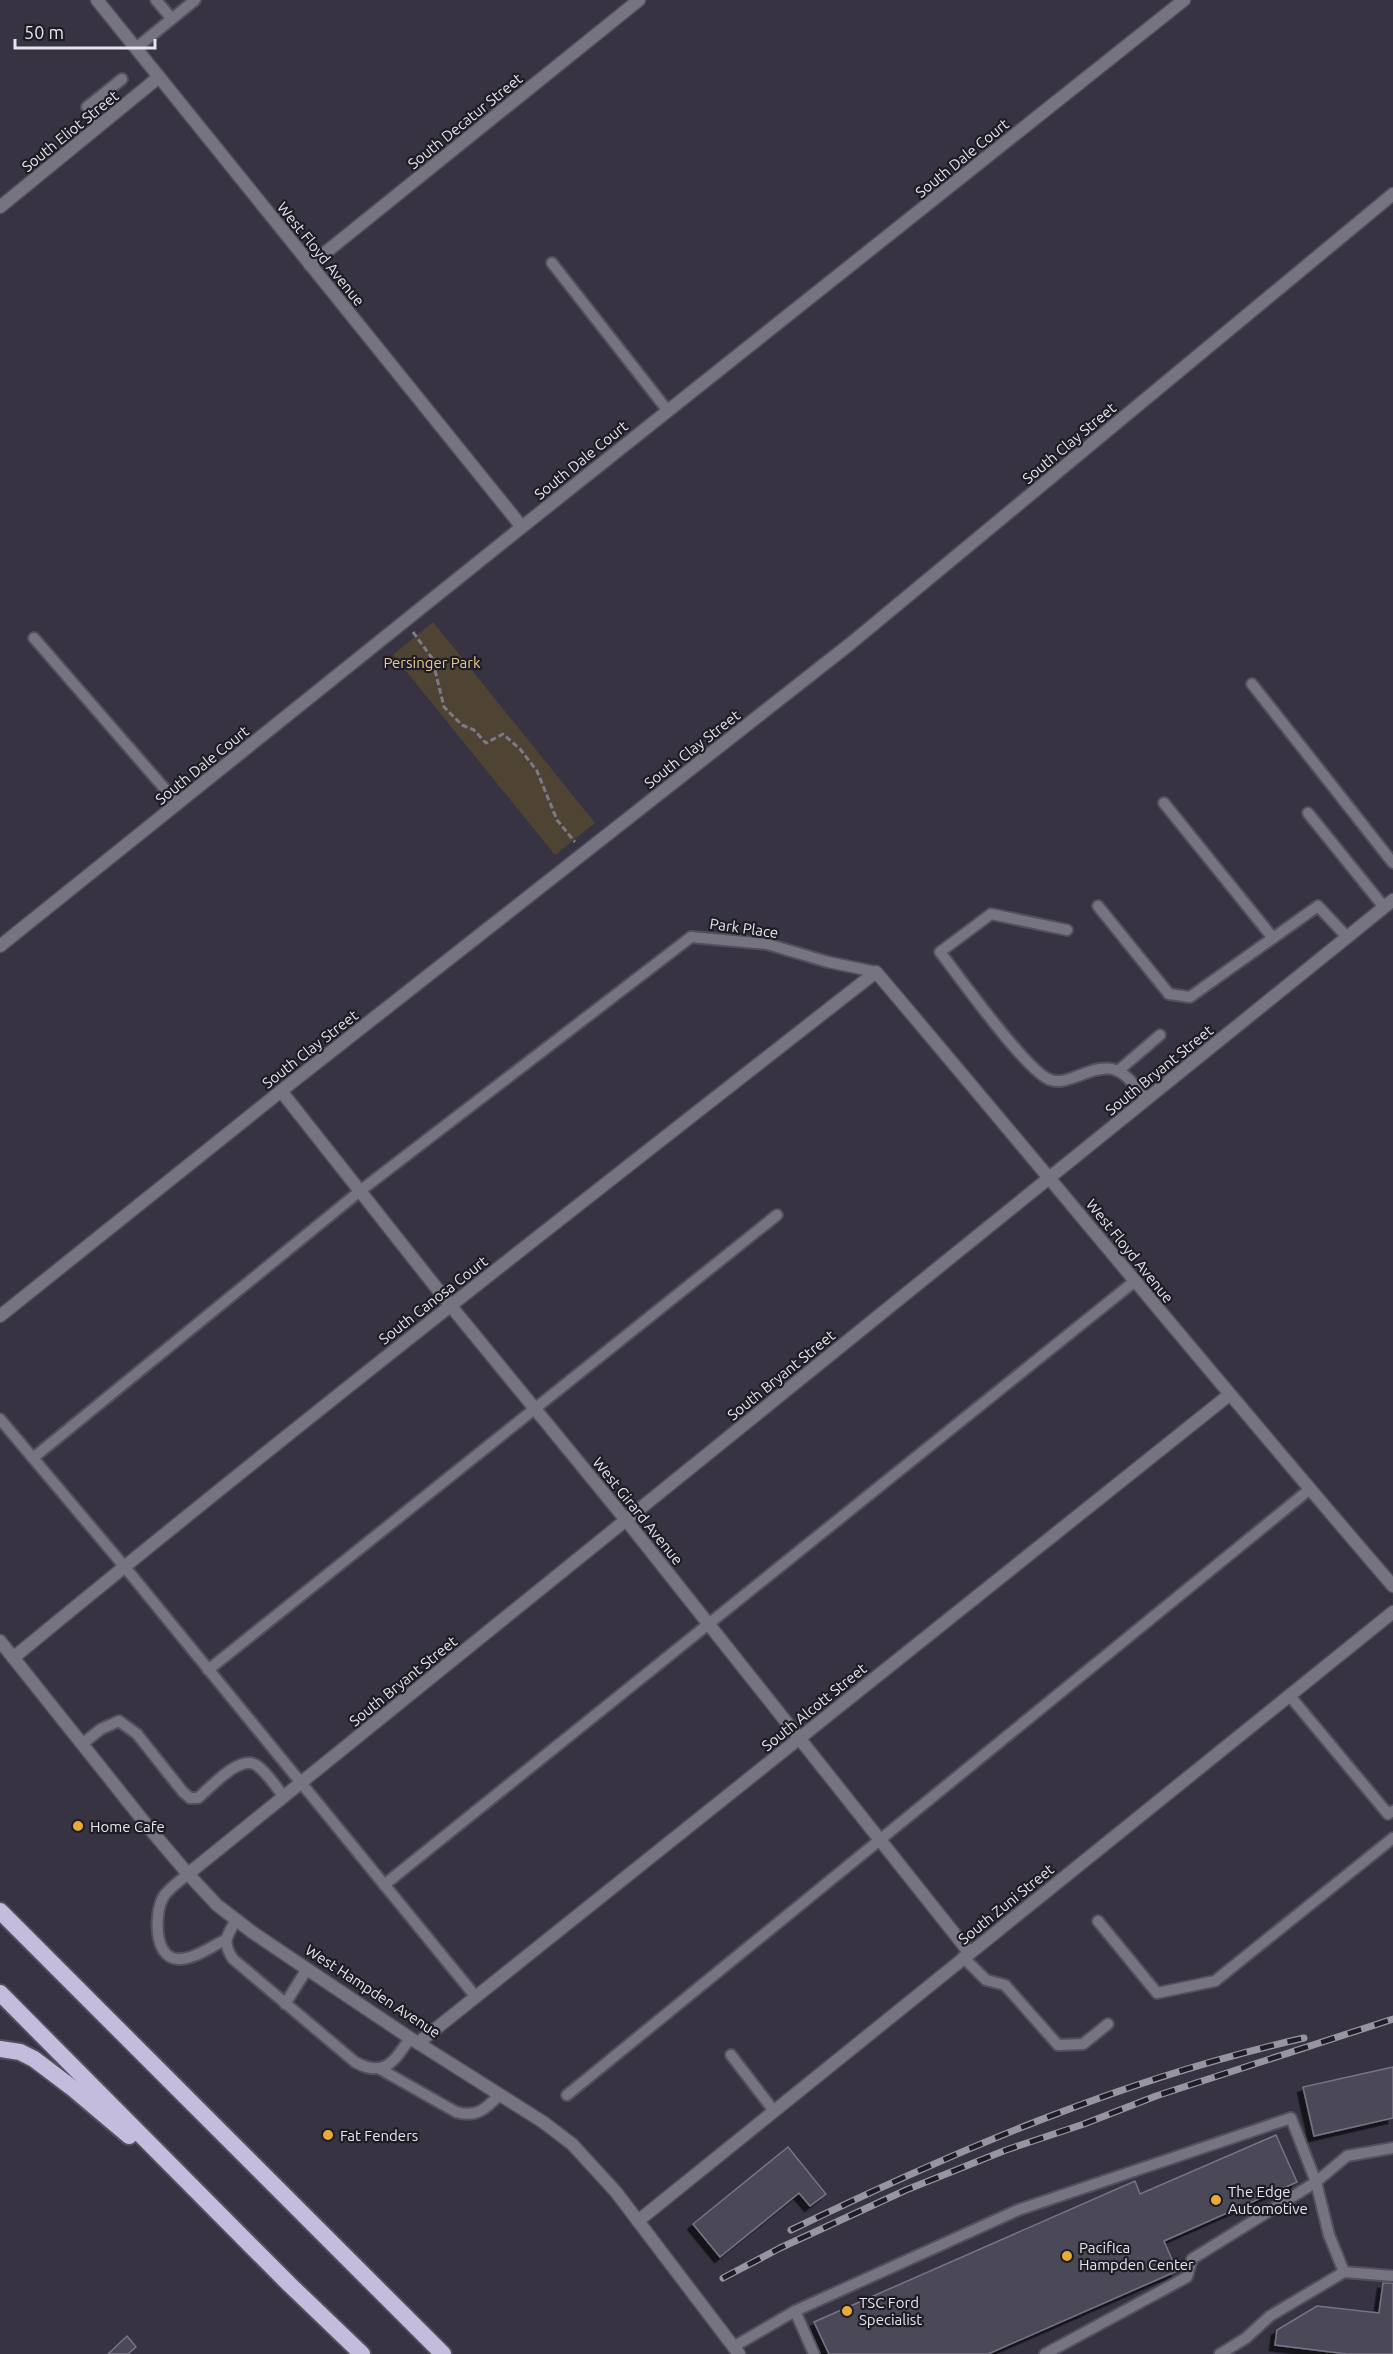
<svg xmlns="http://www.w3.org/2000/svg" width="1393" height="2354" font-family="Ubuntu,sans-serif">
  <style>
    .green { fill: #4f4434 }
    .building { fill: #4c4959; stroke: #777385; stroke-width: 1.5; filter: url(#shadow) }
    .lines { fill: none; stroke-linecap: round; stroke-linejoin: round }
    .service-casing { stroke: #534f5e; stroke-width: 14 }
    .minor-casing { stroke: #534f5e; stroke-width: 15 }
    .tertiary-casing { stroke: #534f5e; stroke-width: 15 }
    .trunk-casing { stroke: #534f5e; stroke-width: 20 }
    .path { stroke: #7d7a88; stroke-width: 3; stroke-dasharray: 6 3; stroke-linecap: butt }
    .service { stroke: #777482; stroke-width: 10 }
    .minor { stroke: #777482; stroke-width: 12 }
    .tertiary { stroke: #777482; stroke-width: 12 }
    .trunk { stroke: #c4bcdd; stroke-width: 16 }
    .rail-casing { stroke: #9895a2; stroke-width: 7 }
    .rail { stroke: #1e1c24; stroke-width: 4.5; stroke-dasharray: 14; stroke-linecap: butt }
    .poi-dot { fill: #e8ab37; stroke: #1e1c24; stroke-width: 2 }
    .labels { text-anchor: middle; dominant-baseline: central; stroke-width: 4.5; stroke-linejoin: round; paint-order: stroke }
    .street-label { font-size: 15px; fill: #e6e4ee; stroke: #1e1c24 }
    .park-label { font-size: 15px; fill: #eac892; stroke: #1e1c24 }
    .poi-label { font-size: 15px; fill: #e6e4ee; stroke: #1e1c24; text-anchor: start }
  </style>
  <defs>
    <filter id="shadow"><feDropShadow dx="-5.5" dy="5.5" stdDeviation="0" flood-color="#0009"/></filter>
  </defs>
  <rect width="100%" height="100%" fill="#373343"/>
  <polygon class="green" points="433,622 595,823 555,855 393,655"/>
  <g class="building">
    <polygon points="1393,2067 1393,2118 1314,2136 1303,2087"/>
    <polygon points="1276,2135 1297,2182 1164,2241 1177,2271 988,2354 829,2354 814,2322 1135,2181 1140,2194"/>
    <polygon points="788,2147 826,2194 810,2206 799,2193 720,2257 693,2224"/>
    <polygon points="1383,2283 1393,2283 1393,2354 1347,2354 1275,2345 1277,2330 1317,2306 1379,2313"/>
    <polygon points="127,2336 136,2347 128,2354 108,2354"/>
  </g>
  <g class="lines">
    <defs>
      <g id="service">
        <polyline points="156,0 172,19"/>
        <polyline points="136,48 195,0"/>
        <polyline points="101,125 87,107 122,79"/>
        <polyline points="552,263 668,411"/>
        <polyline points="34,638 178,804"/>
        <polyline points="1252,684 1393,863"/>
        <polyline points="1164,803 1273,938"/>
        <polyline points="1308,813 1384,907"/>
        <polyline points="1098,906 1169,994 1190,997 1318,906 1347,937"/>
        <path d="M1067,930L991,914L940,952C958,975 1029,1075 1051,1080C1061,1083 1069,1079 1078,1076C1117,1060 1121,1070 1147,1099"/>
        <polyline points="1118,1071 1160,1035"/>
        <polyline points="0,1419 124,1566 476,1997"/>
        <polyline points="33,1458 360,1191 691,937 767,944 828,962 876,972"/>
        <polyline points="208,1670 777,1215"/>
        <polyline points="1289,1695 1388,1814 1393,1811"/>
        <path d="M82,1744L101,1729L119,1721L137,1734L183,1792L190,1798H198C211,1787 239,1755 256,1765C267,1772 276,1787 284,1797"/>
        <path d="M188,1874C180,1881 169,1888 164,1896C154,1911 153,1958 178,1959C193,1960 212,1946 225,1940"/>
        <polyline points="384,1885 1135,1281"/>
        <path d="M236,1920C226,1937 222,1942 233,1959L355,2062C384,2078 394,2062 410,2038"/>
        <polyline points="1098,1921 1157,1993 1215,1981 1393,1838"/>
        <polyline points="963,1957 986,1980 1005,1985 1058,2045 1083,2044 1108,2024"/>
        <polyline points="285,2004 307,1969"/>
        <polyline points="731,2055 774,2111"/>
        <path d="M380,2069L456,2112C476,2118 486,2109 499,2095"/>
        <polyline points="567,2095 1310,1489"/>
        <polyline points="1393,2148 1347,2156 1316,2182 1329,2235 1344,2272 1393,2276"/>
        <polyline points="795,2311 814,2354"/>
        <polyline points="733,2347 795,2311 1018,2210 1291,2118 1316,2182 1192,2259 1187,2277 1045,2354"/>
        <polyline points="1220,2354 1246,2338 1270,2316 1344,2272"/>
      </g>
      <g id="minor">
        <polyline points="97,0 522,527"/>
        <polyline points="0,207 159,77"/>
        <polyline points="310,265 639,0"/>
        <polyline points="0,946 522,527 1184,0"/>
        <polyline points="281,1091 450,1305 626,1520 969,1952"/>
        <polyline points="0,1316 281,1091 850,644 1393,194"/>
        <path d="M13,1658C297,1424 587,1198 876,972C1049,1176 1218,1383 1393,1586"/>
        <polyline points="188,1874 1393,900"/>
        <polyline points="418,2043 1229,1395"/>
        <polyline points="638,2221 1393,1612"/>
      </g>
      <polyline id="tertiary" points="0,1641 149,1828 188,1874 217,1905 252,1932 292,1959 410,2038 543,2122 572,2144 616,2192 739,2354"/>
      <g id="trunk">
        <polyline points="0,1911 443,2354"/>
        <polyline points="0,1993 288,2283 362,2354"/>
        <polyline points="0,2049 20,2052 34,2059 71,2087 129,2136"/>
      </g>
    </defs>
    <use href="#service" class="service-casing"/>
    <use href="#minor" class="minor-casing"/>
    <use href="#tertiary" class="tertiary-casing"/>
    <use href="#trunk" class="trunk-casing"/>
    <polyline class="path" points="413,632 432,658 444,707 462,725 474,730 486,743 503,734 520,749 537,771 557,820 575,842"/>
    <use href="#service" class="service"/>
    <use href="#minor" class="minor"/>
    <use href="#tertiary" class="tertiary"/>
    <use href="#trunk" class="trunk"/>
    <defs>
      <g id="rail">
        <path d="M791,2230C955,2151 1125,2078 1304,2038"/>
        <polyline points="723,2278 780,2248 906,2190 1006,2150 1084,2124 1156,2096 1393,2019"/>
      </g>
    </defs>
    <use href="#rail" class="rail-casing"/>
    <use href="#rail" class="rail"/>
  </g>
  <g class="poi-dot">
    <circle cx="78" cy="1826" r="6"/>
    <circle cx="328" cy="2135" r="6"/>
    <circle cx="1216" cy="2200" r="6"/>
    <circle cx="1067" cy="2256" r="6"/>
    <circle cx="847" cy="2311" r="6"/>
  </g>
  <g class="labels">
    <g class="street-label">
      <text transform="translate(465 121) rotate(-39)">South Decatur Street</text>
      <text transform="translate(70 131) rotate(-39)">South Eliot Street</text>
      <text transform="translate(962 158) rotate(-39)">South Dale Court</text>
      <text transform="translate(321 254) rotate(51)">West Floyd Avenue</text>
      <text transform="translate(1069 443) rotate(-40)">South Clay Street</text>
      <text transform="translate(581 460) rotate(-39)">South Dale Court</text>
      <text transform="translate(692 749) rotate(-38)">South Clay Street</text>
      <text transform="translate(202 765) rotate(-39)">South Dale Court</text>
      <text transform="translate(744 928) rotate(8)">Park Place</text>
      <text transform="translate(310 1049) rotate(-38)">South Clay Street</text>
      <text transform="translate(1159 1070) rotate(-39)">South Bryant Street</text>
      <text transform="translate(1130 1251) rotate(51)">West Floyd Avenue</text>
      <text transform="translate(433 1300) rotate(-38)">South Canosa Court</text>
      <text transform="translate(781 1375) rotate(-39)">South Bryant Street</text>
      <text transform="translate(638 1511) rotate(51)">West Girard Avenue</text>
      <text transform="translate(403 1681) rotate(-39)">South Bryant Street</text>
      <text transform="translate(814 1707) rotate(-39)">South Alcott Street</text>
      <text transform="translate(1006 1904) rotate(-39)">South Zuni Street</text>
      <text transform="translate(373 1991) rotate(33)">West Hampden Avenue</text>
    </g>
    <g class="park-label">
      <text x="432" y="662">Persinger Park</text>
    </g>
    <g class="poi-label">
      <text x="90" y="1826">Home Cafe</text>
      <text x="340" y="2135">Fat Fenders</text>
      <text x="1228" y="2191">The Edge<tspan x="1228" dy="17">Automotive</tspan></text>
      <text x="1079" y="2247">Pacifica<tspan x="1079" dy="17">Hampden Center</tspan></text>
      <text x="859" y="2302">TSC Ford<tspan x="859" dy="17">Specialist</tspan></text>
    </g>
  </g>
  <path d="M15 39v9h140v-9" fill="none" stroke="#e6e4ee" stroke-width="3"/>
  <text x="24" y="39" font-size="18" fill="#e6e4ee" stroke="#1e1c24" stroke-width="4.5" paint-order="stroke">50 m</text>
</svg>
